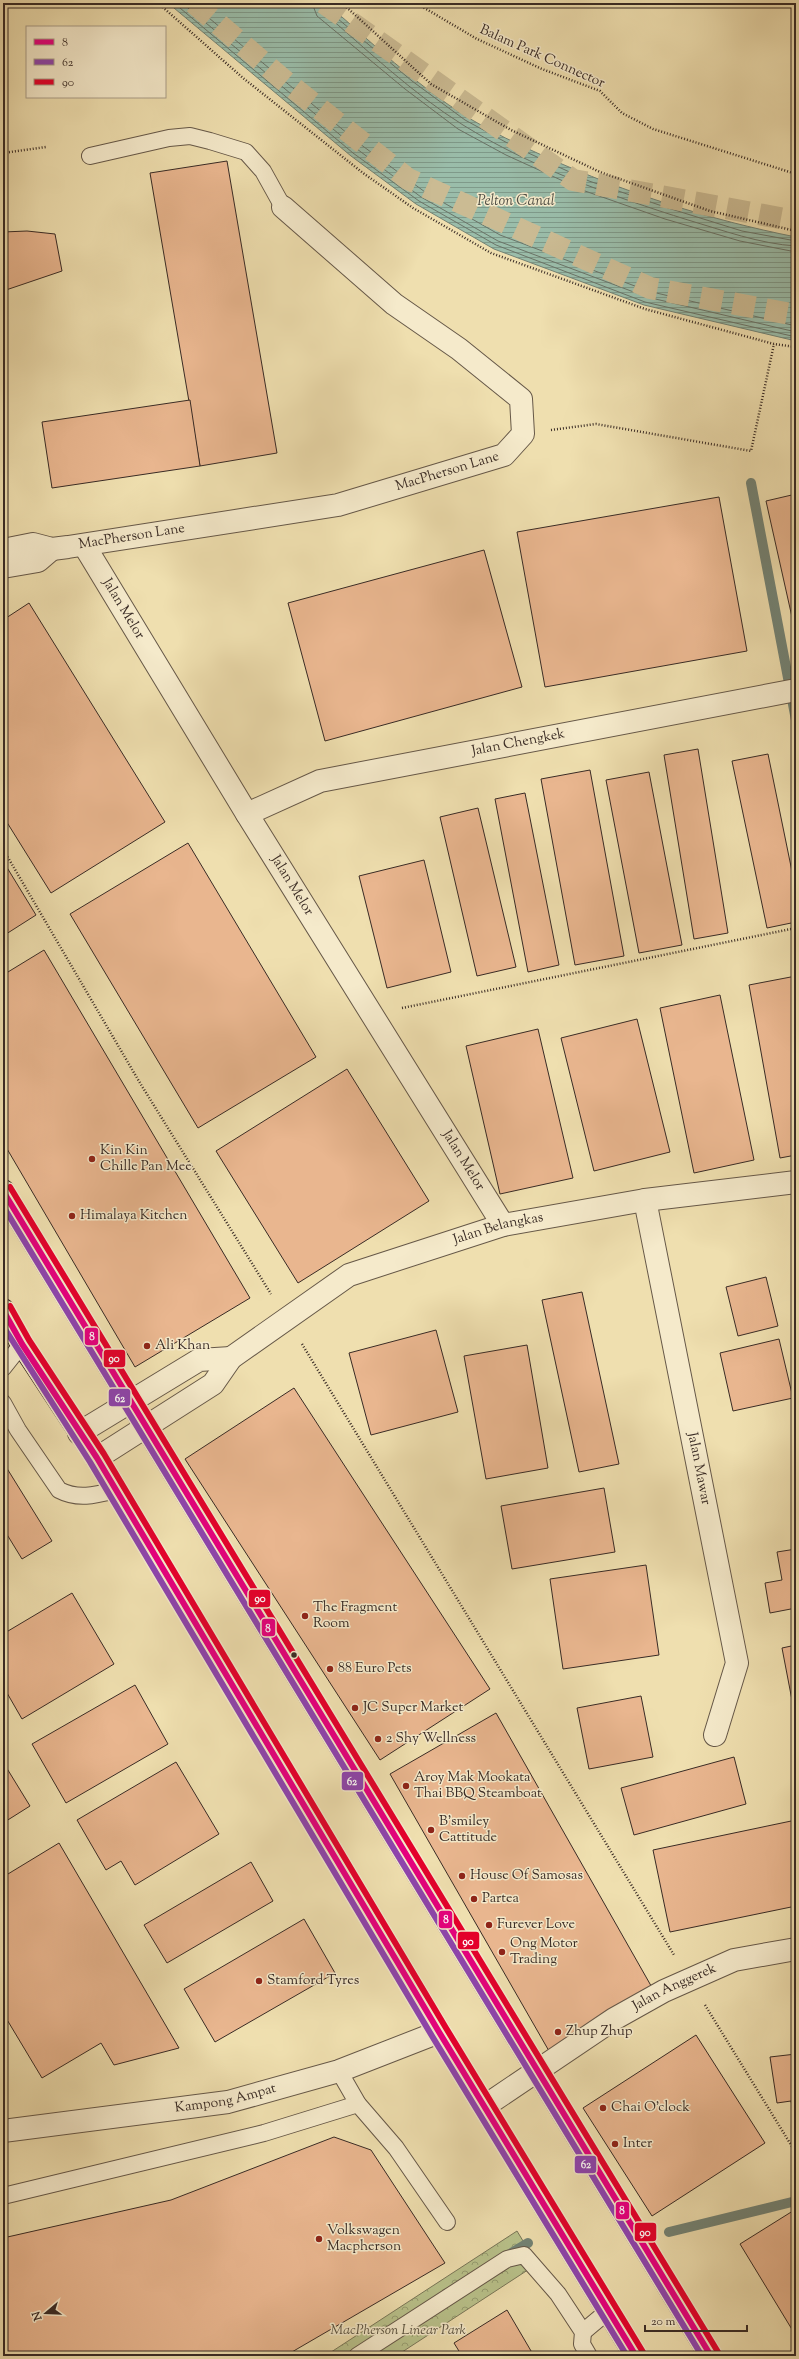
<svg xmlns="http://www.w3.org/2000/svg" width="799" height="2359" font-family="'Sorts Mill Goudy',serif">
  <style>
    .park { fill: url(#park-crowns); stroke: #797658 }
    .water { fill: url(#water-rules); stroke: #738375 }
    .lines { fill: none; stroke-linecap: round; stroke-linejoin: round }
    .shore { stroke: #6a7468; stroke-width: 1 }
    .stream { stroke: #738375; stroke-width: 10 }
    .building { fill: #e9b68f; stroke: #392b25 }
    .highway-tunnel { stroke: #cbbb93; stroke-width: 22; stroke-dasharray: 22 11; stroke-linecap: butt }
    .lane-casing { stroke: #665848; stroke-width: 18 }
    .street-casing { stroke: #665848; stroke-width: 24 }
    .primary-casing { stroke: #392b25; stroke-width: 24 }
    .path { stroke: #392b25; stroke-width: 2.5; stroke-dasharray: 1 2; stroke-linecap: butt }
    .lane { stroke: #f5eacb; stroke-width: 16 }
    .street { stroke: #f5eacb; stroke-width: 22 }
    .primary { stroke: #efdfaf; stroke-width: 22 }
    .bus-1-casing { stroke: #f5eacb; stroke-width: 9 }
    .bus-2-casing { stroke: #f5eacb; stroke-width: 9 }
    .bus-3-casing { stroke: #f5eacb; stroke-width: 9 }
    .bus-1 { stroke: #e5007d; stroke-width: 6 }
    .bus-2 { stroke: #8e44ad; stroke-width: 6 }
    .bus-3 { stroke: #e4002b; stroke-width: 6 }
    .poi-dot { fill: #8f2418; stroke: #f5eacb; stroke-width: 1.5 }
    .bus-dot { fill: #392b25; stroke: #f5eacb; stroke-width: 1.5 }
    .labels { text-anchor: middle; dominant-baseline: central; stroke-width: 3; stroke-linejoin: round; paint-order: stroke }
    .street-label { font-size: 14px; fill: #392b25; stroke: #f5eacb }
    .poi-label { font-size: 14px; fill: #392b25; stroke: #f5eacb; text-anchor: start }
    .park-label { font-size: 14px; font-style: italic; fill: #59513e; stroke: #f5eacb }
    .water-label { font-size: 15px; font-style: italic; fill: #515046; stroke: #f5eacb }
    .line-badge { stroke: #f5eacb; stroke-width: 1.5 }
    .badge-label { font-size: 11px; text-anchor: middle; font-weight: bold; fill: #fff }
  </style>
  <defs>
    <pattern id="park-crowns" width="20" height="18" patternUnits="userSpaceOnUse"><rect width="20" height="18" fill="#b9c28b"/><path d="M2 6a3 3 0 1 1 6 0M12 15a3 3 0 1 1 6 0" fill="none" stroke="#979e71"/></pattern>
    <pattern id="water-rules" width="6" height="5" patternUnits="userSpaceOnUse"><rect width="6" height="5" fill="#9abdaa"/><path d="M0 2.5h6" fill="none" stroke="#7f9a8a"/></pattern>
  </defs>
  <rect width="100%" height="100%" fill="#efdfaf"/>
  <filter id="stains"><feTurbulence type="fractalNoise" baseFrequency=".005" numOctaves="4"/><feColorMatrix values="0 0 0 0 .2 0 0 0 0 .09 0 0 0 0 .02 0 0 0 .5 -.17"/></filter>
  <radialGradient id="worn" r=".72"><stop offset=".6" stop-color="#630" stop-opacity="0"/><stop offset="1" stop-color="#630" stop-opacity=".3"/></radialGradient>
  <polygon class="park" points="517,2231 537,2264 396,2356 325,2356"/>
  <path class="water" d="M168,3H326C371,42 416,85 467,117C492,132 519,145 546,157C626,193 710,220 796,237V341L644,305L494,249L416,204L351,156Z"/>
  <g class="lines">
    <g class="shore">
      <polyline points="174,3 353,153 419,201 496,245 645,302 796,337"/>
      <polyline points="182,3 357,149 421,197 498,241 647,297 796,332"/>
      <polyline points="191,3 360,144 425,192 500,235 648,291 796,326"/>
      <polyline points="312,3 317,16 405,89 458,129 506,155 585,191 665,219 740,241 796,252"/>
      <path d="M318,3L322,11C367,50 412,93 463,125C531,167 611,196 688,220C722,230 760,244 796,246"/>
      <polyline points="323,3 325,8 412,81 465,120 511,145 589,181 668,208 742,231 796,241"/>
    </g>
    <g class="stream">
      <polyline points="751,483 796,720"/>
      <polyline points="669,2232 796,2201"/>
      <polyline points="510,2254 528,2243"/>
    </g>
  </g>
  <g class="building">
    <polygon points="748,3 796,3 796,5"/>
    <polygon points="227,161 277,453 200,466 150,173"/>
    <polygon points="27,231 55,234 62,271 3,291 3,232"/>
    <polygon points="190,400 200,466 52,488 42,422"/>
    <polygon points="796,494 796,635 766,501"/>
    <polygon points="719,497 747,651 545,687 517,532"/>
    <polygon points="484,550 522,687 325,741 288,603"/>
    <polygon points="29,603 165,822 51,893 3,816 3,620"/>
    <polygon points="698,749 728,933 694,939 664,755"/>
    <polygon points="768,754 796,891 796,922 767,928 732,761"/>
    <polygon points="590,770 624,956 575,965 541,779"/>
    <polygon points="649,772 682,945 639,953 606,780"/>
    <polygon points="525,793 559,965 528,972 495,799"/>
    <polygon points="478,808 516,967 477,976 440,817"/>
    <polygon points="188,843 316,1057 198,1128 70,914"/>
    <polygon points="424,860 451,972 387,988 359,876"/>
    <polygon points="3,861 36,915 3,936"/>
    <polygon points="44,950 250,1298 135,1367 3,1142 3,975"/>
    <polygon points="796,976 796,1155 780,1158 749,985"/>
    <polygon points="720,995 754,1160 694,1173 660,1008"/>
    <polygon points="637,1019 670,1152 594,1171 561,1038"/>
    <polygon points="538,1029 573,1178 500,1194 466,1046"/>
    <polygon points="347,1069 429,1201 298,1283 216,1151"/>
    <polygon points="766,1277 778,1326 738,1336 726,1287"/>
    <polygon points="582,1292 619,1464 579,1472 542,1300"/>
    <polygon points="436,1330 458,1412 371,1435 349,1353"/>
    <polygon points="779,1339 793,1398 733,1411 720,1353"/>
    <polygon points="527,1345 548,1468 486,1479 464,1356"/>
    <polygon points="294,1388 490,1689 380,1760 185,1459"/>
    <polygon points="3,1462 52,1541 22,1559 3,1528"/>
    <polygon points="604,1488 615,1552 512,1569 501,1506"/>
    <polygon points="796,1549 796,1608 770,1613 765,1583 782,1580 777,1552"/>
    <polygon points="646,1565 659,1655 563,1669 550,1579"/>
    <polygon points="72,1593 114,1664 22,1719 3,1686 3,1634"/>
    <polygon points="796,1645 796,1721 782,1648"/>
    <polygon points="135,1685 168,1744 66,1803 32,1744"/>
    <polygon points="641,1696 653,1757 589,1769 577,1708"/>
    <polygon points="496,1713 654,1991 549,2051 390,1774"/>
    <polygon points="734,1757 746,1804 634,1835 621,1788"/>
    <polygon points="3,1762 30,1806 3,1823"/>
    <polygon points="176,1762 219,1834 135,1885 121,1861 106,1870 77,1820"/>
    <polygon points="796,1820 796,1906 670,1932 653,1850"/>
    <polygon points="59,1843 179,2048 114,2065 101,2043 42,2078 3,2013 3,1877"/>
    <polygon points="251,1862 273,1901 167,1963 144,1925"/>
    <polygon points="304,1919 335,1973 215,2042 184,1989"/>
    <polygon points="696,2035 765,2143 652,2216 583,2108"/>
    <polygon points="796,2054 796,2128 791,2101 777,2103 770,2057"/>
    <polygon points="334,2137 371,2150 445,2263 285,2356 3,2356 3,2238 171,2200"/>
    <polygon points="796,2209 796,2336 740,2244"/>
    <polygon points="507,2310 534,2356 462,2356 454,2343"/>
  </g>
  <g class="lines">
    <g class="highway-tunnel">
      <polyline points="194,3 286,82 408,179 650,288 796,315"/>
      <polyline points="324,3 573,180 796,221"/>
    </g>
    <defs>
      <g id="lane">
        <polyline points="90,156 169,138 190,136 210,141 246,152 263,171 283,207"/>
        <polyline points="3,1368 22,1344"/>
        <path d="M3,1403L18,1430L59,1490C78,1500 96,1495 116,1490"/>
        <polyline points="339,2071 358,2104 396,2148 447,2222"/>
        <polyline points="3,2196 264,2133 358,2104"/>
        <polyline points="583,2332 608,2311"/>
        <polyline points="357,2356 507,2259 524,2255 558,2294 583,2332 582,2344 589,2356"/>
      </g>
      <g id="street">
        <path id="s1" d="M84,545L247,814L503,1225"/>
        <path id="s2" d="M3,550L33,544L52,549L68,547L338,505L504,455L523,434L521,399L459,349L394,304L283,207"/>
        <polyline points="3,567 38,561 52,549"/>
        <path id="s3" d="M247,814L320,781L796,690"/>
        <path id="s4" d="M645,1200L737,1663L715,1735"/>
        <polyline points="79,1433 199,1360 231,1358"/>
        <path id="s5" d="M97,1458L213,1384L231,1358L349,1275L503,1225L645,1200L796,1182"/>
        <path id="s6" d="M485,2106L614,2019L664,1991L734,1960L796,1949"/>
        <path id="s7" d="M3,2131L228,2102L339,2071L439,2032"/>
      </g>
      <g id="primary">
        <polyline points="3,1191 711,2356"/>
        <polyline points="3,1310 22,1344 97,1458 439,2032 636,2356"/>
      </g>
    </defs>
    <use href="#lane" class="lane-casing"/>
    <use href="#street" class="street-casing"/>
    <use href="#primary" class="primary-casing"/>
    <g class="path">
      <polyline points="158,3 243,78 363,173 413,208 491,253 645,309 774,344 796,347"/>
      <polyline points="342,3 431,84 511,130 600,172 710,211 796,231"/>
      <polyline points="416,3 477,39 542,69 600,91 622,113 653,129 796,174"/>
      <polyline points="3,153 46,147"/>
      <polyline points="551,430 596,424 751,451 774,344"/>
      <polyline points="3,849 140,1083 271,1294"/>
      <polyline points="402,1008 796,928"/>
      <polyline points="302,1344 674,1955"/>
      <polyline points="705,2005 796,2153"/>
    </g>
    <use href="#lane" class="lane"/>
    <use href="#street" class="street"/>
    <use href="#primary" class="primary"/>
    <defs>
      <g id="bus-1">
        <polyline points="3,1191 711,2356"/>
        <polyline points="3,1310 22,1344 97,1458 439,2032 636,2356"/>
      </g>
      <g id="bus-2">
        <polyline points="3,1206 702,2356"/>
        <polyline points="3,1326 90,1462 432,2036 627,2356"/>
      </g>
      <g id="bus-3">
        <polyline points="10,1187 718,2352"/>
        <polyline points="10,1306 29,1340 104,1454 446,2028 643,2352"/>
      </g>
    </defs>
    <use href="#bus-1" class="bus-1-casing"/>
    <use href="#bus-2" class="bus-2-casing"/>
    <use href="#bus-3" class="bus-3-casing"/>
    <use href="#bus-1" class="bus-1"/>
    <use href="#bus-2" class="bus-2"/>
    <use href="#bus-3" class="bus-3"/>
  </g>
  <g class="poi-dot">
    <circle cx="92" cy="1159" r="4"/>
    <circle cx="72" cy="1216" r="4"/>
    <circle cx="147" cy="1346" r="4"/>
    <circle cx="305" cy="1616" r="4"/>
    <circle cx="330" cy="1669" r="4"/>
    <circle cx="355" cy="1708" r="4"/>
    <circle cx="378" cy="1739" r="4"/>
    <circle cx="406" cy="1786" r="4"/>
    <circle cx="431" cy="1830" r="4"/>
    <circle cx="462" cy="1876" r="4"/>
    <circle cx="474" cy="1899" r="4"/>
    <circle cx="489" cy="1925" r="4"/>
    <circle cx="502" cy="1952" r="4"/>
    <circle cx="259" cy="1981" r="4"/>
    <circle cx="558" cy="2032" r="4"/>
    <circle cx="603" cy="2108" r="4"/>
    <circle cx="615" cy="2144" r="4"/>
    <circle cx="319" cy="2239" r="4"/>
  </g>
  <circle class="bus-dot" cx="294" cy="1655" r="3.5"/>
  <g class="labels">
    <g class="street-label">
      <text transform="translate(542 57) rotate(24)">Balam Park Connector</text>
      <text stroke="none"><textPath href="#s2" startOffset="454">MacPherson Lane</textPath></text>
      <text stroke="none"><textPath href="#s2" startOffset="131">MacPherson Lane</textPath></text>
      <text stroke="none"><textPath href="#s1" startOffset="75">Jalan Melor</textPath></text>
      <text stroke="none"><textPath href="#s3" startOffset="282">Jalan Chengkek</textPath></text>
      <text stroke="none"><textPath href="#s1" startOffset="399">Jalan Melor</textPath></text>
      <text stroke="none"><textPath href="#s1" startOffset="723">Jalan Melor</textPath></text>
      <text stroke="none"><textPath href="#s5" startOffset="470">Jalan Belangkas</textPath></text>
      <text stroke="none"><textPath href="#s4" startOffset="274">Jalan Mawar</textPath></text>
      <text stroke="none"><textPath href="#s6" startOffset="224">Jalan Anggerek</textPath></text>
      <text stroke="none"><textPath href="#s7" startOffset="225">Kampong Ampat</textPath></text>
    </g>
    <g class="poi-label">
      <text x="100" y="1151">Kin Kin<tspan x="100" dy="16">Chille Pan Mee</tspan></text>
      <text x="80" y="1216">Himalaya Kitchen</text>
      <text x="155" y="1346">Ali Khan</text>
      <text x="313" y="1608">The Fragment<tspan x="313" dy="16">Room</tspan></text>
      <text x="338" y="1669">88 Euro Pets</text>
      <text x="363" y="1708">JC Super Market</text>
      <text x="386" y="1739">2 Shy Wellness</text>
      <text x="414" y="1778">Aroy Mak Mookata<tspan x="414" dy="16">Thai BBQ Steamboat</tspan></text>
      <text x="439" y="1822">B'smiley<tspan x="439" dy="16">Cattitude</tspan></text>
      <text x="470" y="1876">House Of Samosas</text>
      <text x="482" y="1899">Partea</text>
      <text x="497" y="1925">Furever Love</text>
      <text x="510" y="1944">Ong Motor<tspan x="510" dy="16">Trading</tspan></text>
      <text x="267" y="1981">Stamford Tyres</text>
      <text x="566" y="2032">Zhup Zhup</text>
      <text x="611" y="2108">Chai O’clock</text>
      <text x="623" y="2144">Inter</text>
      <text x="327" y="2231">Volkswagen<tspan x="327" dy="16">Macpherson</tspan></text>
    </g>
    <g class="park-label">
      <text x="398" y="2331">MacPherson Linear Park</text>
    </g>
    <g class="water-label">
      <text x="516" y="201">Pelton Canal</text>
    </g>
  </g>
  <g class="line-badge">
    <rect x="84" y="1327" width="15" height="19" rx="4" fill="#e5007d"/>
    <rect x="103" y="1349" width="23" height="19" rx="4" fill="#e4002b"/>
    <rect x="108" y="1388" width="23" height="19" rx="4" fill="#8e44ad"/>
    <rect x="248" y="1589" width="23" height="19" rx="4" fill="#e4002b"/>
    <rect x="261" y="1618" width="15" height="19" rx="4" fill="#e5007d"/>
    <rect x="341" y="1771" width="23" height="20" rx="4" fill="#8e44ad"/>
    <rect x="438" y="1910" width="15" height="19" rx="4" fill="#e5007d"/>
    <rect x="457" y="1931" width="23" height="19" rx="4" fill="#e4002b"/>
    <rect x="574" y="2155" width="23" height="19" rx="4" fill="#8e44ad"/>
    <rect x="615" y="2201" width="15" height="19" rx="4" fill="#e5007d"/>
    <rect x="634" y="2222" width="23" height="20" rx="4" fill="#e4002b"/>
  </g>
  <g class="badge-label">
    <text x="92" y="1340">8</text>
    <text x="114" y="1362">90</text>
    <text x="120" y="1402">62</text>
    <text x="260" y="1602">90</text>
    <text x="268" y="1632">8</text>
    <text x="352" y="1785">62</text>
    <text x="446" y="1923">8</text>
    <text x="468" y="1945">90</text>
    <text x="586" y="2168">62</text>
    <text x="622" y="2214">8</text>
    <text x="645" y="2236">90</text>
  </g>
  <rect width="799" height="2359" fill="none" stroke="#efdfaf" stroke-width="16"/>
  <rect x="4" y="4" width="791" height="2351" fill="none" stroke="#392b25" stroke-width="2"/>
  <rect x="8" y="8" width="783" height="2343" fill="none" stroke="#392b25"/>
  <rect x="26" y="26" width="140" height="72" fill="#f5eacb" stroke="#aa9e89"/>
  <rect x="34" y="39" width="20" height="6" fill="#e5007d" stroke="#aa9e89"/>
  <text x="62" y="46" font-size="12" fill="#392b25">8</text>
  <rect x="34" y="59" width="20" height="6" fill="#8e44ad" stroke="#aa9e89"/>
  <text x="62" y="66" font-size="12" fill="#392b25">62</text>
  <rect x="34" y="79" width="20" height="6" fill="#e4002b" stroke="#aa9e89"/>
  <text x="62" y="86" font-size="12" fill="#392b25">90</text>
  <g transform="translate(46 2313) rotate(251)" stroke="#f5eacb" stroke-width="3" paint-order="stroke">
  <path d="M0-3L7 15L0 10L-7 15Z" fill="#392b25"/>
  <text y="-6" font-size="11" font-weight="bold" text-anchor="middle" fill="#392b25">N</text>
  </g>
  <path d="M645 2325v6h102v-6" fill="none" stroke="#392b25" stroke-width="2"/>
  <text x="651" y="2325" font-size="12" fill="#392b25" stroke="#f5eacb" stroke-width="3" paint-order="stroke">20 m</text>
  <rect width="100%" height="100%" filter="url(#stains)"/>
  <rect width="100%" height="100%" fill="url(#worn)"/>
</svg>
